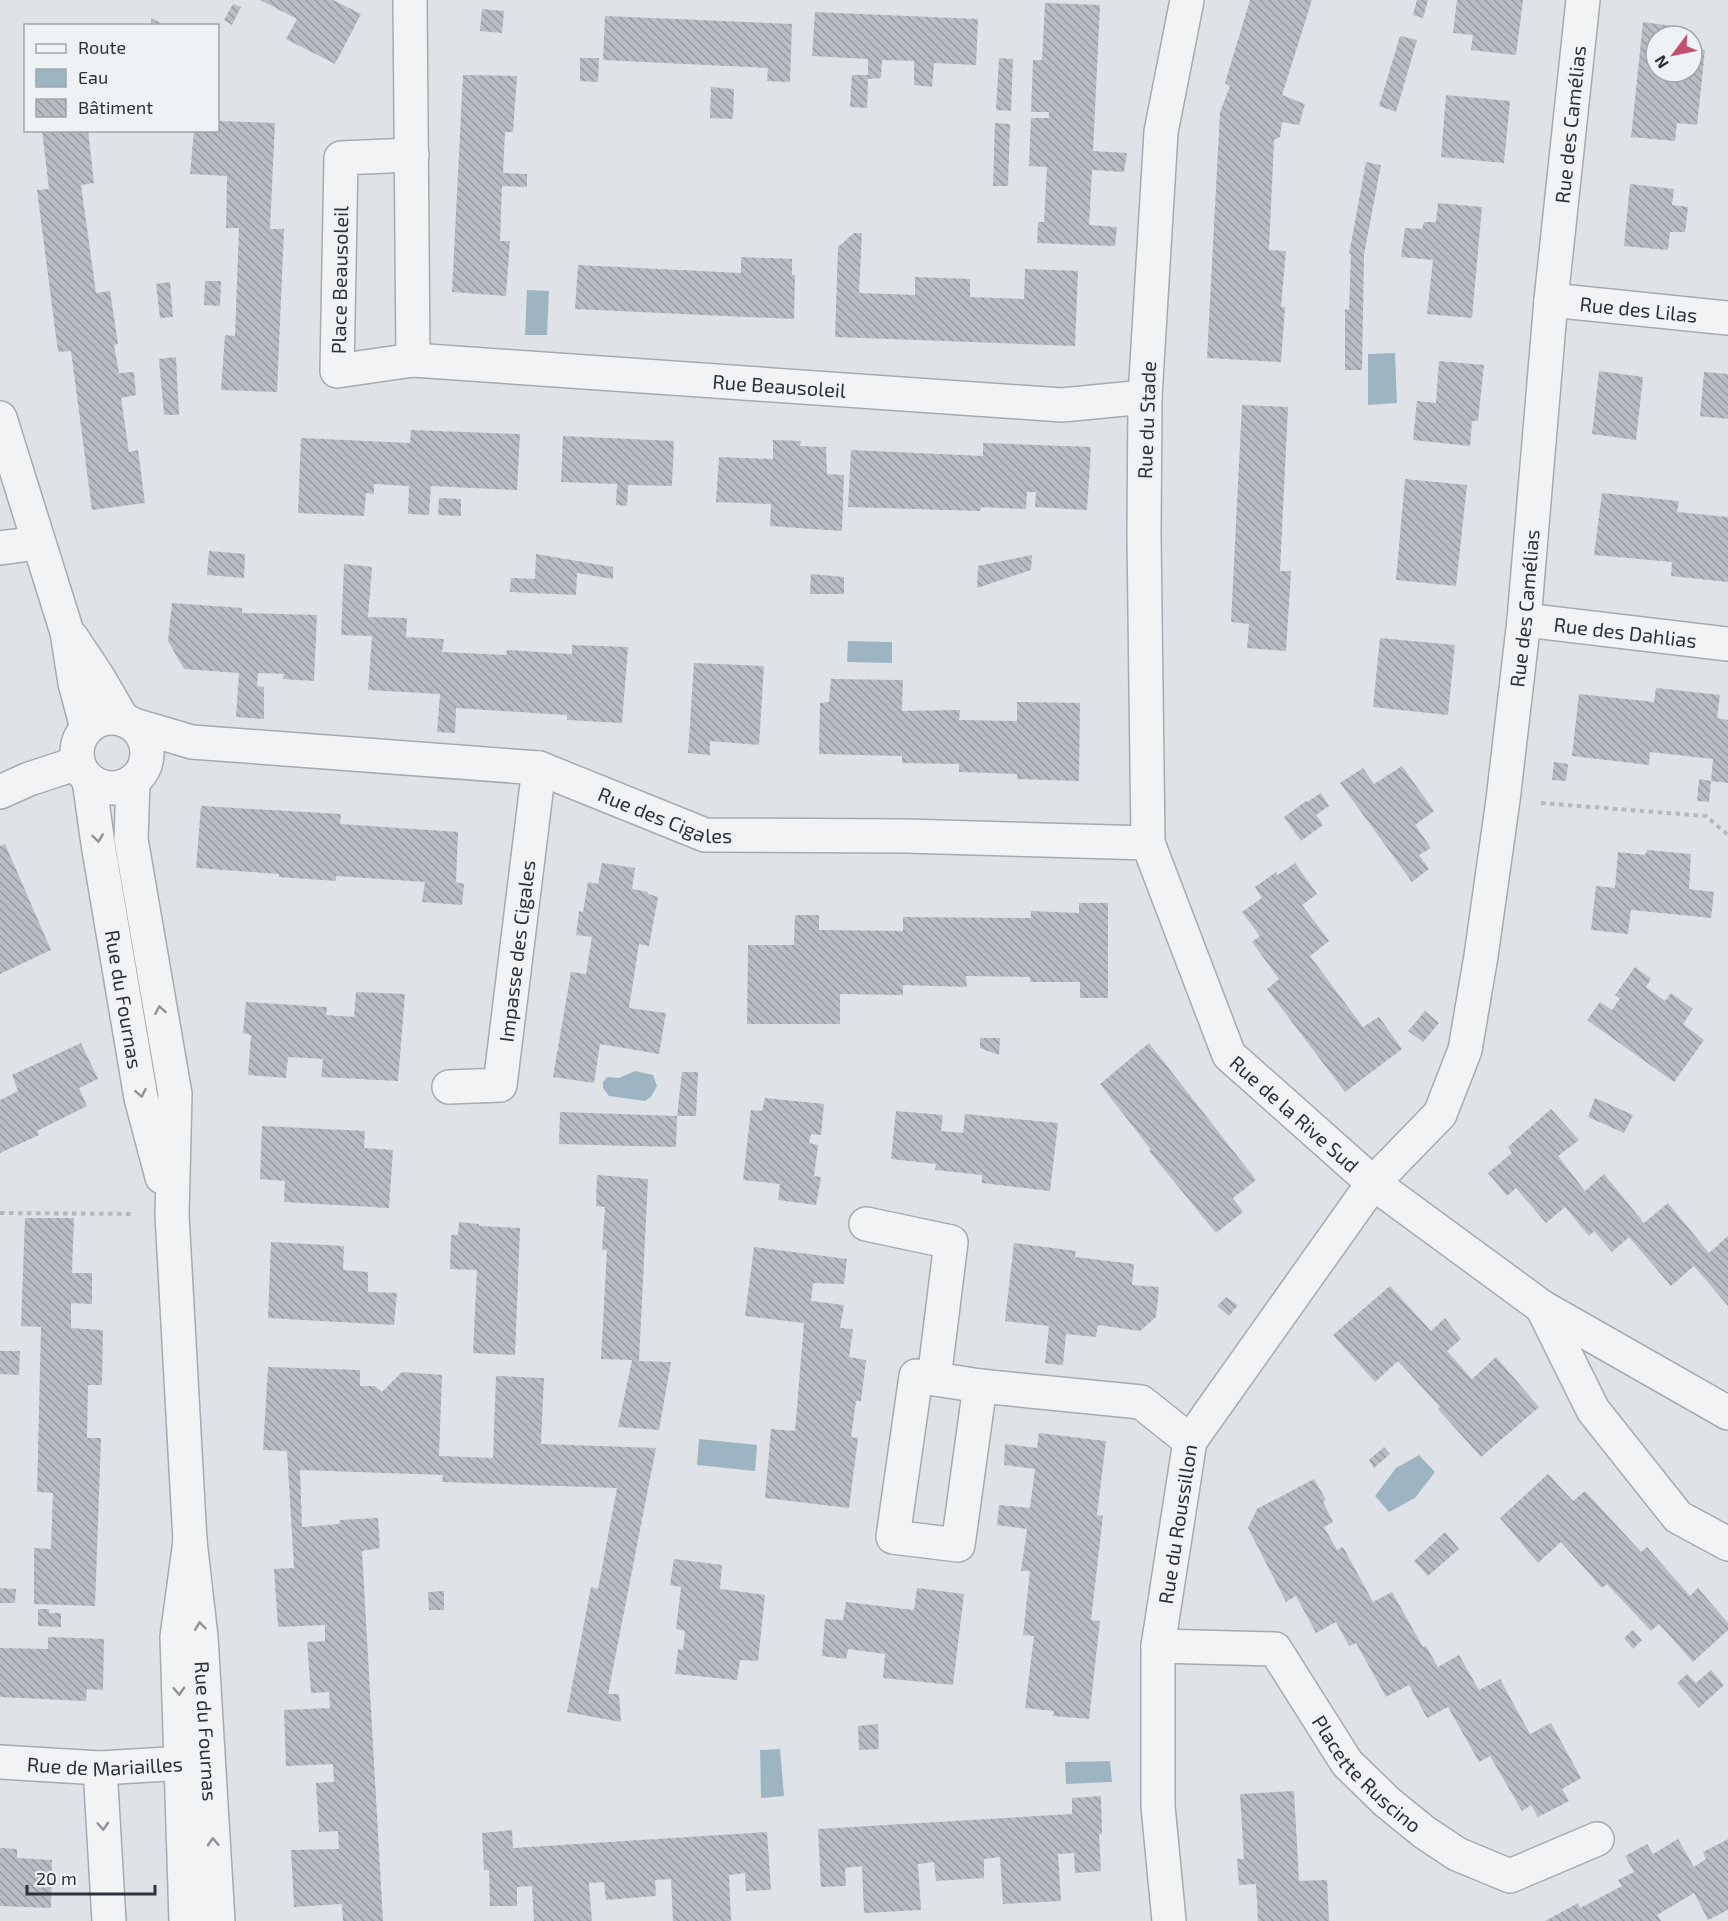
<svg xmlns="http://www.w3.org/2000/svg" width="1728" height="1921" font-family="'Exo 2',sans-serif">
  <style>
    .water { fill: #9db5c3 }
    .building { fill: url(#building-back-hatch) }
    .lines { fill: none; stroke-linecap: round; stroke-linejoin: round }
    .minor-casing { stroke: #a5abb0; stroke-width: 36 }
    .path { stroke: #b5b9be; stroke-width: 4; stroke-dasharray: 4.5 4.5; stroke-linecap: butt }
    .minor { stroke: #f1f3f5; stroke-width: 33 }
    .oneway { stroke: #8e9398 }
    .labels { text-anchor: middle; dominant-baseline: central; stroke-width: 4.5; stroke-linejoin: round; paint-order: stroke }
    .street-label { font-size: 20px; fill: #2a333c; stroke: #eef2f5 }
  </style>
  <defs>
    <pattern id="building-back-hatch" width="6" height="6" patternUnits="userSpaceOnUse" patternTransform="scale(1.5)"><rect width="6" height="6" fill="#b7bdc3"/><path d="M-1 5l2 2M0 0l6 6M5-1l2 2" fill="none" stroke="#959aa0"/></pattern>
  </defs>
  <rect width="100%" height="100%" fill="#dfe3e7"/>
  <g class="water">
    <polygon points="527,290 549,291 547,335 525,335"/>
    <polygon points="1395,353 1397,403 1368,405 1368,354"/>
    <polygon points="848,641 892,642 892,663 847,662"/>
    <polygon points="635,1071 653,1075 657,1086 651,1097 645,1101 609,1096 603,1088 603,1082 607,1077 619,1078"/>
    <polygon points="699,1439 757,1445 755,1471 697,1465"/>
    <polygon points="1419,1455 1435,1472 1415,1498 1389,1512 1375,1496 1396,1468"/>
    <polygon points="780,1749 784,1796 761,1798 760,1750"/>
    <polygon points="1110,1761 1112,1782 1066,1784 1065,1762"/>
  </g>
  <g class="building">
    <polygon points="260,0 333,0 361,14 335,64 286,39 297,19"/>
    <polygon points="1250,0 1312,0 1282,95 1305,104 1299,125 1282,122 1280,137 1274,140 1269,250 1286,251 1281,307 1285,307 1281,362 1207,358 1220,112 1230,86 1225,83"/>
    <polygon points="1417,0 1428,0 1423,18 1413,15"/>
    <polygon points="1457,0 1523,0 1516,55 1471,50 1473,35 1453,33"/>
    <polygon points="1045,3 1100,5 1093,151 1127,153 1124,172 1092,170 1089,225 1117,227 1115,246 1037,243 1038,222 1044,222 1047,167 1029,166 1031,118 1049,118 1049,112 1031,112 1033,60 1042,60"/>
    <polygon points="233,4 241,7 232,25 224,20"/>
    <polygon points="482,9 504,11 502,33 480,31"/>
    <polygon points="815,12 978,19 976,65 934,63 932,87 914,85 914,61 882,60 881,78 868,79 867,108 850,107 852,75 868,75 868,59 812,56"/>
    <polygon points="605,16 792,24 790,82 767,81 768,68 603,60"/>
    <polygon points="151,18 166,26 151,26"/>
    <polygon points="1643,22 1686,28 1685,36 1656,36 1656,72 1692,72 1692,48 1705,50 1697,125 1677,123 1675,141 1631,137"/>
    <polygon points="1400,36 1417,40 1396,112 1379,106"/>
    <polygon points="580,58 599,58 598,82 580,81"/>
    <polygon points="999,58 1013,59 1011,111 996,110"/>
    <polygon points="463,75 517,76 513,132 505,132 503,173 527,174 527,187 502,186 500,241 510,241 506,296 452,292"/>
    <polygon points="711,87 734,89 733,119 710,118"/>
    <polygon points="1446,95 1510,101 1504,163 1441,157"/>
    <polygon points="218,121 275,123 270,229 284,229 277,392 221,390 225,335 235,336 239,228 226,228 227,176 190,174 194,130 218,130"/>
    <polygon points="995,123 1010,124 1008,186 993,186"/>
    <polygon points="42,130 88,130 94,183 81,185 96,293 110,291 118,344 114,345 119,373 134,372 136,395 121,398 129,452 138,450 145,503 92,510 71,351 58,352 37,190 49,189"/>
    <polygon points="1366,162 1381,165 1364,254 1362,370 1345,370 1345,309 1349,310 1351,254 1349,254"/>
    <polygon points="1630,184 1674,189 1672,205 1688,207 1685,232 1670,232 1668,250 1624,246"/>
    <polygon points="1438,203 1482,207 1472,318 1427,314 1433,260 1401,257 1405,228 1422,229 1424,222 1436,222"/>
    <polygon points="854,233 862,233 859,293 915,295 915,277 970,279 970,297 1024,299 1025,269 1078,271 1075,346 835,337 838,247"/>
    <polygon points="741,257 792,259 792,275 795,275 794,319 575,309 578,265 741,273"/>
    <polygon points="205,281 221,281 220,306 204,305"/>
    <polygon points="170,282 173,317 160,318 156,284"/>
    <polygon points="176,357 179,415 164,415 159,359"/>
    <polygon points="1439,361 1484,365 1478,421 1472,421 1470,446 1413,440 1417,401 1436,403"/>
    <polygon points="1599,371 1643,377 1636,440 1592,434"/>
    <polygon points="1704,372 1728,374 1728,419 1700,416"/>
    <polygon points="1242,405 1288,407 1280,571 1291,571 1286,651 1247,648 1249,624 1231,622"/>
    <polygon points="411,430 520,434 517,490 431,486 429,515 408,514 409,486 374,484 374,494 366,493 364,516 298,513 301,438 410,443"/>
    <polygon points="563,436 674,441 672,486 628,485 627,506 616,505 617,484 561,482"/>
    <polygon points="773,440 801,441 800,446 826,447 827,474 844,475 842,531 770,526 771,504 716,502 719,457 773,459"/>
    <polygon points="983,443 1091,447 1087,510 1035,507 1036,492 1027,492 1026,509 981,507 980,511 848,507 851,450 983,456"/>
    <polygon points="1405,479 1467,485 1456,586 1396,580"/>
    <polygon points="1602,493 1679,501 1677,512 1728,517 1728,582 1671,576 1672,562 1594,555"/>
    <polygon points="439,498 461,499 461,516 438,515"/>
    <polygon points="209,551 245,554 244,578 207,575"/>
    <polygon points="536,554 613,567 613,579 577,573 576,595 510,592 511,578 535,579"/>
    <polygon points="1032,555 1031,570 977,588 978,566"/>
    <polygon points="344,564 372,567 368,617 407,618 406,637 444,639 442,652 506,655 507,650 572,654 572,645 628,647 622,723 567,720 567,715 456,708 455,733 437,732 440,694 368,690 372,636 341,635"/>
    <polygon points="811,574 844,577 844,594 810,594"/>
    <polygon points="172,603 242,608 242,613 317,615 314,681 283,679 284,674 258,673 257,686 264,687 264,719 236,717 239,673 184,669 168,641"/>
    <polygon points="1380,638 1455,645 1448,715 1373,707"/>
    <polygon points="694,663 764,666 759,745 710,741 710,755 688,753"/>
    <polygon points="831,679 903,680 902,711 960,710 959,720 1017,721 1017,702 1080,703 1079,781 1017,779 1017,774 959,772 959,764 902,763 902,756 819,754 820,703 829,702"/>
    <polygon points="1656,688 1720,695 1717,718 1728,720 1728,783 1711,781 1713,759 1650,752 1649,765 1572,756 1579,694 1654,702"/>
    <polygon points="1554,762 1568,764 1566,781 1552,780"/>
    <polygon points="1402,766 1434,811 1415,825 1431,848 1419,855 1429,869 1412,882 1340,783 1363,768 1374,784"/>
    <polygon points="1699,779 1711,781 1709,802 1697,801"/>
    <polygon points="1321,793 1329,806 1316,815 1323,825 1301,841 1284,817 1306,801 1307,802"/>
    <polygon points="201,806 341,814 340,824 458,832 456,882 464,884 462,905 422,902 425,882 336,876 336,881 279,877 279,874 196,868"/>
    <polygon points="5,844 51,950 0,974 0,846"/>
    <polygon points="1647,850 1691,854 1689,889 1714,892 1711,918 1631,910 1628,934 1591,930 1596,886 1615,888 1618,852 1645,855"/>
    <polygon points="602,863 635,868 632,889 648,892 648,894 658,897 649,946 639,944 629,1008 666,1013 659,1054 600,1044 594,1083 553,1077 571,972 586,974 592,937 576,935 579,911 583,912 588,882 598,884"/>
    <polygon points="1295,863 1317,894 1302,905 1329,941 1310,956 1363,1027 1379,1017 1402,1049 1345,1092 1267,989 1279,979 1252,942 1260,936 1242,912 1262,898 1255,887 1276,872 1278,875"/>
    <polygon points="1079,903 1108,903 1108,998 1080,998 1080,982 1030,982 1030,977 966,976 967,987 903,985 903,995 840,994 840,1024 747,1024 748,945 794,945 795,915 819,915 819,930 903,931 903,917 1031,918 1031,911 1079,913"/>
    <polygon points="1635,967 1651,979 1646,987 1665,1001 1671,993 1693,1009 1683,1024 1704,1040 1674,1082 1587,1020 1600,1002 1612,1010 1620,998 1615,995"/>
    <polygon points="356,992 405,994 398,1081 321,1077 323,1059 288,1057 286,1078 248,1075 251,1035 243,1033 246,1002 327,1007 326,1015 354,1017"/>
    <polygon points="1425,1011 1439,1023 1423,1042 1408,1031"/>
    <polygon points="980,1038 1000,1038 999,1055 980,1048"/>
    <polygon points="81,1043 98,1079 79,1088 87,1106 37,1131 39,1135 0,1153 0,1100 18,1091 12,1075"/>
    <polygon points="1149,1043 1256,1180 1233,1198 1243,1212 1216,1233 1149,1151 1151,1150 1100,1084"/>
    <polygon points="682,1072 698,1072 696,1116 677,1116"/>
    <polygon points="765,1098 824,1104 821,1135 811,1134 809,1143 818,1145 814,1176 821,1177 816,1205 778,1200 780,1184 743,1180 751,1110 762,1111"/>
    <polygon points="1595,1098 1633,1115 1624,1133 1588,1117"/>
    <polygon points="1551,1109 1579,1140 1558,1156 1585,1191 1604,1174 1644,1223 1668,1203 1709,1253 1728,1236 1728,1306 1694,1266 1671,1286 1629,1237 1612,1252 1594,1231 1589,1236 1565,1207 1546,1223 1516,1188 1507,1196 1488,1173 1512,1153 1508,1147"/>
    <polygon points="896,1111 943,1115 941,1131 963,1133 965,1114 1058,1123 1050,1191 982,1183 982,1175 935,1170 936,1164 891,1159"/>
    <polygon points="560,1112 677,1116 676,1147 559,1144"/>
    <polygon points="262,1126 365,1131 364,1148 393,1150 389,1208 284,1202 285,1181 260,1179"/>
    <polygon points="597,1175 648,1179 639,1361 671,1362 659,1430 618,1427 632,1360 601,1359 607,1250 602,1250 605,1207 596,1206"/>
    <polygon points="25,1218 74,1218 72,1273 92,1273 92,1304 71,1303 71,1328 103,1330 102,1385 88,1385 87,1438 101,1438 95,1606 34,1604 34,1548 51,1549 53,1493 37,1492 41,1327 21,1326"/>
    <polygon points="459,1222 479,1224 479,1226 520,1228 515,1355 473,1353 477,1270 450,1269 451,1235 458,1235"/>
    <polygon points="271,1242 344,1246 343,1270 368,1272 368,1292 397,1293 394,1325 268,1318"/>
    <polygon points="1014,1243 1076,1251 1075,1257 1134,1264 1132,1285 1159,1287 1156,1317 1140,1331 1098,1325 1096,1337 1066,1334 1063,1365 1045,1363 1049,1326 1005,1321"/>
    <polygon points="754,1247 847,1259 844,1284 813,1283 811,1301 844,1305 840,1328 853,1329 849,1357 866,1360 861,1401 856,1401 851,1437 858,1438 849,1508 765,1498 771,1429 795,1431 804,1323 745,1316"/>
    <polygon points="1390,1286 1431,1331 1445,1318 1461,1339 1447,1351 1472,1379 1496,1357 1539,1407 1481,1457 1438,1409 1440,1407 1398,1361 1375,1382 1333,1335"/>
    <polygon points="1226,1297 1238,1305 1229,1316 1217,1306"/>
    <polygon points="0,1351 20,1351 19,1375 0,1374"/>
    <polygon points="268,1367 360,1370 360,1386 375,1386 382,1392 402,1372 442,1375 439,1456 493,1458 496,1376 544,1378 541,1444 656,1448 608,1694 619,1694 621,1722 567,1712 591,1587 598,1589 617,1488 442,1482 443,1475 300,1470 302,1527 339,1524 340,1520 378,1518 380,1548 362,1551 383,1921 343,1921 342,1904 294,1907 291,1850 339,1849 338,1831 319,1832 316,1783 334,1782 333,1764 286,1766 284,1710 330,1708 329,1692 311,1693 307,1642 325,1641 325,1625 278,1627 274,1569 294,1568 287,1451 263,1450"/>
    <polygon points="1039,1433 1106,1441 1097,1515 1103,1516 1091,1620 1100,1621 1089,1719 1053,1716 1054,1711 1025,1708 1034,1636 1023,1635 1030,1571 1021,1571 1027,1529 997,1525 999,1505 1030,1508 1035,1469 1004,1465 1005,1444 1037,1448"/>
    <polygon points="1384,1447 1390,1454 1374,1468 1369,1460"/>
    <polygon points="1548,1474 1573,1501 1585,1491 1641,1552 1647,1547 1690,1596 1698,1588 1728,1623 1728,1630 1693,1662 1659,1624 1651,1631 1607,1584 1602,1588 1561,1542 1538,1563 1500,1518"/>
    <polygon points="1314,1479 1326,1500 1323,1502 1333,1522 1324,1527 1337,1550 1343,1547 1373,1602 1392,1592 1423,1647 1426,1646 1438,1667 1459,1655 1479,1690 1500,1679 1530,1734 1551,1723 1581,1778 1562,1789 1569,1801 1538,1817 1531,1805 1522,1811 1490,1756 1479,1762 1448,1707 1427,1718 1409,1685 1386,1697 1356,1643 1349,1646 1336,1622 1316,1633 1296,1596 1286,1602 1248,1528 1257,1509"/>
    <polygon points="1445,1532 1459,1549 1428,1576 1414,1561"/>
    <polygon points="674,1559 722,1565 720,1589 765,1595 758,1661 740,1660 737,1680 675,1674 678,1649 683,1650 685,1631 676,1629 681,1587 670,1585"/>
    <polygon points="0,1588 16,1589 15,1603 0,1603"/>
    <polygon points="917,1588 964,1594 953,1685 883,1678 885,1654 848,1649 846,1659 822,1656 825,1619 843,1620 846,1602 914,1610"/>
    <polygon points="444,1591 444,1610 429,1610 428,1592"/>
    <polygon points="38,1609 49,1609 49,1613 61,1613 61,1627 38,1626"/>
    <polygon points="1633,1630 1642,1640 1633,1649 1624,1638"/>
    <polygon points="48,1637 104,1639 103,1690 87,1689 86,1701 0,1697 0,1648 48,1649"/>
    <polygon points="1711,1670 1724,1685 1699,1708 1677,1683 1687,1674 1696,1683"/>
    <polygon points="878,1724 879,1749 859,1750 858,1726"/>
    <polygon points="1294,1791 1299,1881 1327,1880 1329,1921 1258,1921 1256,1884 1239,1885 1237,1859 1244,1859 1240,1794"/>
    <polygon points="1101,1796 1102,1835 1099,1834 1101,1871 1075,1873 1074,1853 1058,1854 1061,1901 1003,1904 1000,1857 984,1859 984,1878 936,1881 934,1862 918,1864 921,1910 864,1913 862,1866 845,1868 846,1886 821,1887 818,1829 1072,1814 1072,1798"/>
    <polygon points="512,1830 513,1848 767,1832 771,1890 746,1891 745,1873 729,1875 731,1921 673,1921 671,1879 655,1880 656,1896 606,1900 604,1882 589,1883 592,1921 534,1921 532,1886 517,1887 517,1906 490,1906 489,1870 484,1870 482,1833"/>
    <polygon points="1678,1839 1694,1867 1706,1859 1703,1852 1728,1839 1728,1910 1708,1920 1694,1893 1657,1915 1661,1921 1545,1921 1578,1903 1580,1908 1622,1886 1618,1880 1634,1872 1625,1856 1647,1844 1653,1854"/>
    <polygon points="0,1848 17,1849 17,1858 52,1860 51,1908 0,1906"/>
  </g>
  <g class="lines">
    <defs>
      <g id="minor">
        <polyline points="410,0 413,360"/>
        <path id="s1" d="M1187,0L1161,132L1145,397L1144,534L1148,843L1229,1055L1373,1183L1542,1307L1728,1413"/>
        <path id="s2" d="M412,155L341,158L337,371L413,360L1062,405L1145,397"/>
        <path id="s3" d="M1551,300L1728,318"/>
        <polyline points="0,418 67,632 75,683 87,728"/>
        <polyline points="0,548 38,543"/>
        <path id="s4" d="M1524,620L1728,644"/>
        <polyline points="72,638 98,677 123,720"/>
        <circle cx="112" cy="753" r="35"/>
        <path id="s5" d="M134,725L192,742L539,768L705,835L906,836L1148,843"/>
        <path id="s6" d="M89,780L98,844L141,1098L162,1177"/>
        <polyline points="133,783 131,839 175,1094 172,1215 190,1541"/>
        <polyline points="0,792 29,779 78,763"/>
        <path id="s7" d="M449,1087L500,1085L539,768"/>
        <polyline points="866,1224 951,1242 934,1379"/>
        <polyline points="1542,1307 1593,1410 1678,1517 1728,1544"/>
        <polygon points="916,1376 980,1386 958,1545 893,1537"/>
        <polyline points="980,1386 1141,1402 1190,1441"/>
        <path id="s8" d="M1158,1646L1275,1649L1347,1763L1387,1802L1424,1832L1457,1854L1510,1876L1597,1839"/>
        <path id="s9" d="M0,1762L100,1768L202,1762"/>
        <polyline points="100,1768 109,1921"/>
        <path id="s10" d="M186,1921L177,1637L190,1541L201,1637L218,1921"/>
        <path id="s11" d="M1169,1921L1158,1806V1646L1190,1441L1373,1183L1440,1114L1465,1050L1481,956L1503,800L1524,620L1551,300L1583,0"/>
      </g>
    </defs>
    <use href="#minor" class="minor-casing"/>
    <g class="path">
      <polyline points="1541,803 1706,816 1728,835"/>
      <polyline points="0,1213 134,1214"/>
    </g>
    <use href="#minor" class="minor"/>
  </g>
  <defs><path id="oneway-chevron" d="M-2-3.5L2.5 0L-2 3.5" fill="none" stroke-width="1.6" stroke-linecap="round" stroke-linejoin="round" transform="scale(1.5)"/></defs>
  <g class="oneway">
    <use href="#oneway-chevron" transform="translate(98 838) rotate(82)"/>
    <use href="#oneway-chevron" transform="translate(160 1010) rotate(-100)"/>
    <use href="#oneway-chevron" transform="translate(141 1093) rotate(79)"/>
    <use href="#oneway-chevron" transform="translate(200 1626) rotate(-97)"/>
    <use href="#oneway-chevron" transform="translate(179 1691) rotate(88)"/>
    <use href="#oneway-chevron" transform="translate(103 1826) rotate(87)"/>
    <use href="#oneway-chevron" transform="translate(213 1842) rotate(-93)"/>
  </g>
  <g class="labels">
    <g class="street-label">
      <text stroke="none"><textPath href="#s11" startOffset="1896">Rue des Camélias</textPath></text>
      <text transform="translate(339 280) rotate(-89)">Place Beausoleil</text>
      <text stroke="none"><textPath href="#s3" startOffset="88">Rue des Lilas</textPath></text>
      <text stroke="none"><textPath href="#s2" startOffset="728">Rue Beausoleil</textPath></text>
      <text transform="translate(1146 420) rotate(-88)">Rue du Stade</text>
      <text stroke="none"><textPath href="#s11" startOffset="1410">Rue des Camélias</textPath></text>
      <text stroke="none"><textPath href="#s4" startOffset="102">Rue des Dahlias</textPath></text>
      <text stroke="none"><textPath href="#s5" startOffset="544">Rue des Cigales</textPath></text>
      <text stroke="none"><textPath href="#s7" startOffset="186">Impasse des Cigales</textPath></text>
      <text stroke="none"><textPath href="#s6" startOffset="222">Rue du Fournas</textPath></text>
      <text stroke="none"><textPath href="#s1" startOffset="1161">Rue de la Rive Sud</textPath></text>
      <text stroke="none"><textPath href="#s11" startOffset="399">Rue du Roussillon</textPath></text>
      <text stroke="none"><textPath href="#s10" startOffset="572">Rue du Fournas</textPath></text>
      <text stroke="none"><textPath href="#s9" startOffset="105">Rue de Mariailles</textPath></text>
      <text stroke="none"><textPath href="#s8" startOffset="273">Placette Ruscino</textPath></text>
    </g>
  </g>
  <rect x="24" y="24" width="195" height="108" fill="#eef2f5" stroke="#a0a6ab" stroke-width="1.5"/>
  <rect x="36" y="44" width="30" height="9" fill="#f1f3f5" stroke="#a0a6ab" stroke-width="1.5"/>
  <text x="78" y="54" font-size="18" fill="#2a333c">Route</text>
  <rect x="36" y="69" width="30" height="18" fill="#9db5c3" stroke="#a0a6ab" stroke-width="1.5"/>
  <text x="78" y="84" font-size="18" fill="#2a333c">Eau</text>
  <rect x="36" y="99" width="30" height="18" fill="url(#building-back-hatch)" stroke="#a0a6ab" stroke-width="1.5"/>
  <text x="78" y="114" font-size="18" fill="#2a333c">Bâtiment</text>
  <g transform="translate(1674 54) rotate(238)"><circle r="28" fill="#eef2f5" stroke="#a0a6ab" stroke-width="1.5"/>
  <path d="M0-4.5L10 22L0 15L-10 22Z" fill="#c0506f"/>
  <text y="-9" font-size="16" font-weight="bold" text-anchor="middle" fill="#2a333c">N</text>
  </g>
  <path d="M27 1885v9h128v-9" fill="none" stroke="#2a333c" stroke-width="3"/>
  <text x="36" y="1885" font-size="18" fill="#2a333c" stroke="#eef2f5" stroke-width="4.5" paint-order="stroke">20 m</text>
</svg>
